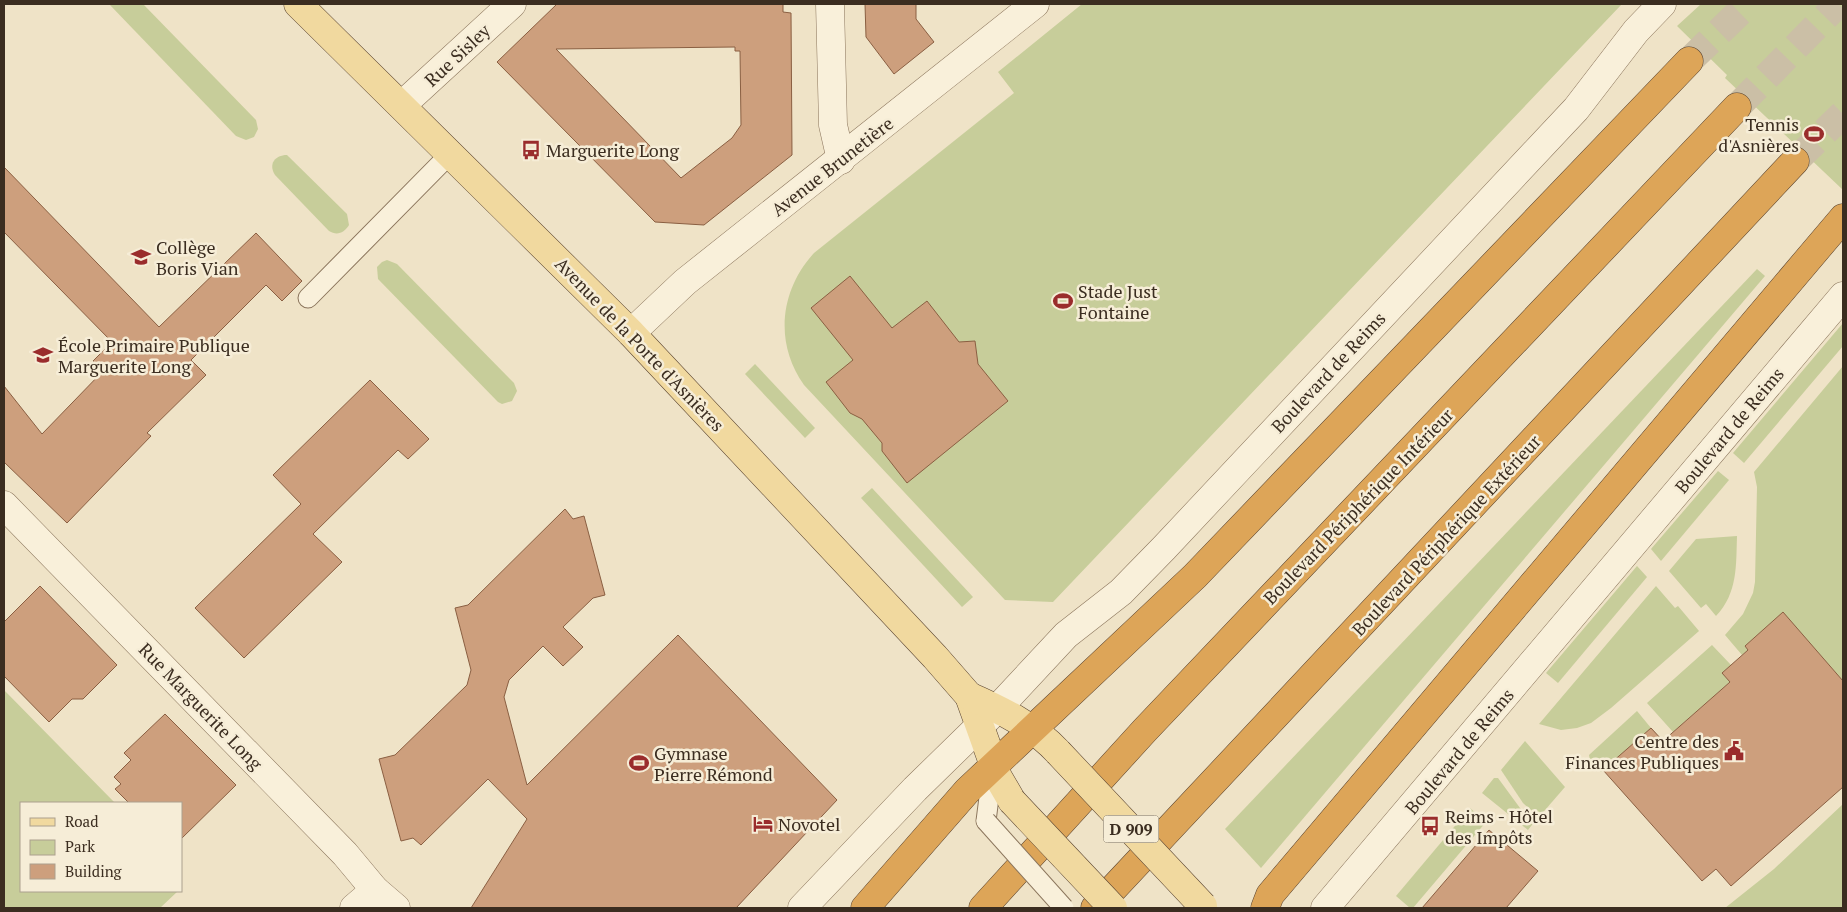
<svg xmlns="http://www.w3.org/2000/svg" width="1847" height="912" font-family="'PT Serif',serif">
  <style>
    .green { fill: #c7cd9a }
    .building { fill: #cd9f7d; stroke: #8a5f42; fill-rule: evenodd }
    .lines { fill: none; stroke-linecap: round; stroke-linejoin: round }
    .highway-tunnel { stroke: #cbbfa6; stroke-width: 28; stroke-dasharray: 28 14; stroke-linecap: butt }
    .lane-casing { stroke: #8b755c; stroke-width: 21 }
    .street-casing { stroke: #8b755c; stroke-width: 29 }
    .primary-casing { stroke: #594330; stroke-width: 29 }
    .highway-casing { stroke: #594330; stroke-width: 29 }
    .lane { stroke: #f9f0da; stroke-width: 19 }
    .street { stroke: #f9f0da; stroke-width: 28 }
    .primary { stroke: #f1d99f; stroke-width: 28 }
    .highway { stroke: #dda558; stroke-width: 28 }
    .lane-bridge-casing { stroke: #8b755c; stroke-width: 21; stroke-linecap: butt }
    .primary-bridge-casing { stroke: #594330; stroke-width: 29; stroke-linecap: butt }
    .lane-bridge { stroke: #f9f0da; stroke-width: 19 }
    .primary-bridge { stroke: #f1d99f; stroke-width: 28 }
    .labels { text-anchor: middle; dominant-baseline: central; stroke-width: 5; stroke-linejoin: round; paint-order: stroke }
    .shield { fill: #f6edd7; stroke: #736757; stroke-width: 1 }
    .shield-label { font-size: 16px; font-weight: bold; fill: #3b2d20 }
    .street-label { font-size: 18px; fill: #3b2d20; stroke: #f6edd7 }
    .poi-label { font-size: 18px; fill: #3b2d20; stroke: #f6edd7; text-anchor: start }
  </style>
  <rect width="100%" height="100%" fill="#efe3c7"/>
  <g class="green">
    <polygon points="109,4 143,4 256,120 258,129 254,137 246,140 236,136"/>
    <path d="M1082,4H1622L1053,602L1005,600L804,385C774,343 780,290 814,253L1014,93L998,72Z"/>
    <polygon points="1701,4 1843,4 1843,190 1725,78 1727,75 1677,26"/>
    <path d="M287,155L347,214L349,225C344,233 337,236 329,231L275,175C268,164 275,155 287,155Z"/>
    <polygon points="387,260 397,264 514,383 517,391 512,401 502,404 498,402 378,279 377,267 382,262"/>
    <polygon points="1757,269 1765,276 1261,868 1225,829"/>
    <polygon points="1843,323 1843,346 1744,463 1733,453"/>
    <polygon points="755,364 815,428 805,438 745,374"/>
    <polygon points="1843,366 1843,681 1783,613 1745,646 1748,650 1742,655 1725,635 1743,614 1753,593 1755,582 1757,487 1754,472"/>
    <polygon points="1718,471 1729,480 1661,561 1651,549"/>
    <polygon points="872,488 973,597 962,607 861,498"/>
    <path d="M1737,536C1736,565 1738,593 1716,616L1706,604L1701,608L1669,571L1696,539Z"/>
    <polygon points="1637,566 1647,577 1558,683 1546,673"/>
    <polygon points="1656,586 1675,608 1678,606 1699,631 1611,708 1591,723 1577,728 1561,730 1539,724"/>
    <polygon points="1712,645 1731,665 1722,673 1730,682 1673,732 1647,703"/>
    <polygon points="4,690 115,803 21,803 21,891 178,891 160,908 4,908"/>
    <polygon points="1637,711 1651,728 1601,772 1590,760 1589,755"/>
    <polygon points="1525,741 1565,787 1539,817 1523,803 1501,770"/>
    <polygon points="1494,778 1498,778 1520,808 1535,821 1528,830 1482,793"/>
    <polygon points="1843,804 1843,908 1725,908 1774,869"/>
    <polygon points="1470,808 1486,822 1413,908 1410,908 1396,896"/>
  </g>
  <g class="building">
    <path d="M557,4H783V12L791,13L792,155L704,225L655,222L497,62ZM735,47V51H740L741,125L732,138L681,178L556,49Z"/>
    <polygon points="865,4 916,4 916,19 934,42 894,74 866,37"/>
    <polygon points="4,167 159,327 256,233 302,281 282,301 266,285 191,360 206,375 147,433 151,436 67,523 4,462 4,386 42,434 103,371 93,361 112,342 4,232"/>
    <polygon points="850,276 892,328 927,301 959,342 975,341 978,364 1008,401 907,483 882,451 882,443 862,419 850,413 826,382 853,360 811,308"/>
    <polygon points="370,380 429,439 408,459 398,450 313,534 342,562 244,658 195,608 301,504 273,475"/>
    <polygon points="565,509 573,519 584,516 605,595 593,598 563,627 583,647 563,666 543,646 509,680 504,697 527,785 678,635 837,800 736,908 471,908 527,819 488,779 421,845 413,838 401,841 379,759 395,755 467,685 471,670 455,608 468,605"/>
    <polygon points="40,586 117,665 83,699 72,699 49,722 4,676 4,622"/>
    <polygon points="1783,612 1843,681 1843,787 1731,886 1716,869 1702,881 1603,770 1651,728 1663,741 1730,682 1722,673 1748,650 1745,646"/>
    <polygon points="165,714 236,785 181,839 181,803 129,803 115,789 121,784 114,777 131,760 124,753"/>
    <polygon points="1489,830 1538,871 1506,908 1422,908"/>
  </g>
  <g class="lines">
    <g class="highway-tunnel">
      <polyline points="1689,61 1748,4"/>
      <polyline points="1737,107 1838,4"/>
      <polyline points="1795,161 1843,114"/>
    </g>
    <defs>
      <g id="lane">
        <polyline points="308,298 451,153"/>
        <polyline points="986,821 993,766"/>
      </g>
      <g id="street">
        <polyline points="830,4 833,125 841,160"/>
        <polyline points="402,105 512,4"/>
        <polyline points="631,333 685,282 1035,4"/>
        <polyline points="4,505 345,854 375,890 396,908"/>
        <polyline points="354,908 375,890"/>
        <polyline points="802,908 915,789 997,709 1066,635 1121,592 1164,548 1576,109 1636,31 1662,4"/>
        <polyline points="1325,908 1843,296"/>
      </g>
      <g id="primary">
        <polyline points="298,4 631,333 935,657 969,696 998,777 1012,801"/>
        <path d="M969,696C1001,710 1034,726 1058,752"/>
      </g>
      <g id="highway">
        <polyline points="865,908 967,791 1195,576 1689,61"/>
        <polyline points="983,908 1145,730 1737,107"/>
        <polyline points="1095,908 1795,161"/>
        <polyline points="1265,908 1270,895 1843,218"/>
      </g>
    </defs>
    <use href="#lane" class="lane-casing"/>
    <use href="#street" class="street-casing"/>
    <use href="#primary" class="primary-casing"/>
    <use href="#highway" class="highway-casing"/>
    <use href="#lane" class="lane"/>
    <use href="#street" class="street"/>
    <use href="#primary" class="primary"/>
    <use href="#highway" class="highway"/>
    <defs>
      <polyline id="lane-bridge" points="986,821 1064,908"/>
      <g id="primary-bridge">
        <polyline points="1058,752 1203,906"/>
        <polyline points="1012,801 1113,908"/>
      </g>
    </defs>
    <use href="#lane-bridge" class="lane-bridge-casing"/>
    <use href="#primary-bridge" class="primary-bridge-casing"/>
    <use href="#lane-bridge" class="lane-bridge"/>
    <use href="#primary-bridge" class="primary-bridge"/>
  </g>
  <defs>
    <symbol id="stadium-bare" viewBox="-9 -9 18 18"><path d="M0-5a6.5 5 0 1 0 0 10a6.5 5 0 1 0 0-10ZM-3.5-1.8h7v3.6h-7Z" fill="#9a2c2c" stroke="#f6edd7" stroke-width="2.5" paint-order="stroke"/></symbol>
    <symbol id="bus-bare" viewBox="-9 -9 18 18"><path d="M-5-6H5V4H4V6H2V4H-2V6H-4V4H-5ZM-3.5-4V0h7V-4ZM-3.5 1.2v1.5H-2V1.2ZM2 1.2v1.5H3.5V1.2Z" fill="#9a2c2c" stroke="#f6edd7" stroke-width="2.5" paint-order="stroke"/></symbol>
    <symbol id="school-bare" viewBox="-9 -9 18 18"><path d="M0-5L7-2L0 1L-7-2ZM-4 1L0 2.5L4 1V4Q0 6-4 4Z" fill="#9a2c2c" stroke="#f6edd7" stroke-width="2.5" paint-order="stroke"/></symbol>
    <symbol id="civic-bare" viewBox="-9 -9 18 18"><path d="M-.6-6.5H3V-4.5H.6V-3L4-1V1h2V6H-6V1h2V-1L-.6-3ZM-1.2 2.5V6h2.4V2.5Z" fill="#9a2c2c" stroke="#f6edd7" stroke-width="2.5" paint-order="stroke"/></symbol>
    <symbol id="hotel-bare" viewBox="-9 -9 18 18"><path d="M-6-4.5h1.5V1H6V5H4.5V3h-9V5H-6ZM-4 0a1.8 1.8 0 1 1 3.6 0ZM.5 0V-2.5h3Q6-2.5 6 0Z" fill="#9a2c2c" stroke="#f6edd7" stroke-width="2.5" paint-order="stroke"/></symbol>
  </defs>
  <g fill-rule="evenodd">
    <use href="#stadium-bare" x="1800" y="120" width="28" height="28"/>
    <use href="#bus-bare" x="517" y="136" width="28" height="28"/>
    <use href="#school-bare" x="127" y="243" width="28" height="28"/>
    <use href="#stadium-bare" x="1049" y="287" width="28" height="28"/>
    <use href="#school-bare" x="29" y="341" width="28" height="28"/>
    <use href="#civic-bare" x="1720" y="737" width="28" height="28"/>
    <use href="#stadium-bare" x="625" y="749" width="28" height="28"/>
    <use href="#hotel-bare" x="749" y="810" width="28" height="28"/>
    <use href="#bus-bare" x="1416" y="812" width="28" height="28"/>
  </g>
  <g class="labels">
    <rect class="shield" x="1103.5" y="815.5" width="55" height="27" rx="4"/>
    <g class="shield-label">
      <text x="1131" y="829">D 909</text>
    </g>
    <g class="street-label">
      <text transform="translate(457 55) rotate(-43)">Rue Sisley</text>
      <text transform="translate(832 166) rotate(-38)">Avenue Brunetière</text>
      <text transform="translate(640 344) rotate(46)">Avenue de la Porte d'Asnières</text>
      <text transform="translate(1328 372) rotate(-47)">Boulevard de Reims</text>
      <text transform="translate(1729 430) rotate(-50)">Boulevard de Reims</text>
      <text transform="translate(1358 506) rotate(-46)">Boulevard Périphérique Intérieur</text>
      <text transform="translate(1446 535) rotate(-47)">Boulevard Périphérique Extérieur</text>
      <text transform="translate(201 706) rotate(46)">Rue Marguerite Long</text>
      <text transform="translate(1459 751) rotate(-50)">Boulevard de Reims</text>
    </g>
    <g class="poi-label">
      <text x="1799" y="124" text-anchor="end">Tennis<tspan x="1799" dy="21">d'Asnières</tspan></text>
      <text x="546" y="150">Marguerite Long</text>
      <text x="156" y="247">Collège<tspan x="156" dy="21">Boris Vian</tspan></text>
      <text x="1078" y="291">Stade Just<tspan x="1078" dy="21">Fontaine</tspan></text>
      <text x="58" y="345">École Primaire Publique<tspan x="58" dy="21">Marguerite Long</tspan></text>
      <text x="1719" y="741" text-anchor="end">Centre des<tspan x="1719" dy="21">Finances Publiques</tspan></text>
      <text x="654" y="753">Gymnase<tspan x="654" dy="21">Pierre Rémond</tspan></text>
      <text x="1445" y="816">Reims - Hôtel<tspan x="1445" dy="21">des Impôts</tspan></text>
      <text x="778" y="824">Novotel</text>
    </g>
  </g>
  <rect width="1847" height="912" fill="none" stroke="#3b2d20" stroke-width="10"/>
  <rect x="20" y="802" width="162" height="90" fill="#f6edd7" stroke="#aba08e"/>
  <rect x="30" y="818" width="25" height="8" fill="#f1d99f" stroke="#aba08e"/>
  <text x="65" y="827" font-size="15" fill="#3b2d20">Road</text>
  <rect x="30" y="840" width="25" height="15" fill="#c7cd9a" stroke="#aba08e"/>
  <text x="65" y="852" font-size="15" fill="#3b2d20">Park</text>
  <rect x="30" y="864" width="25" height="15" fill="#cd9f7d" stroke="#aba08e"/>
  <text x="65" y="877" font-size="15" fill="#3b2d20">Building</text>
</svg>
